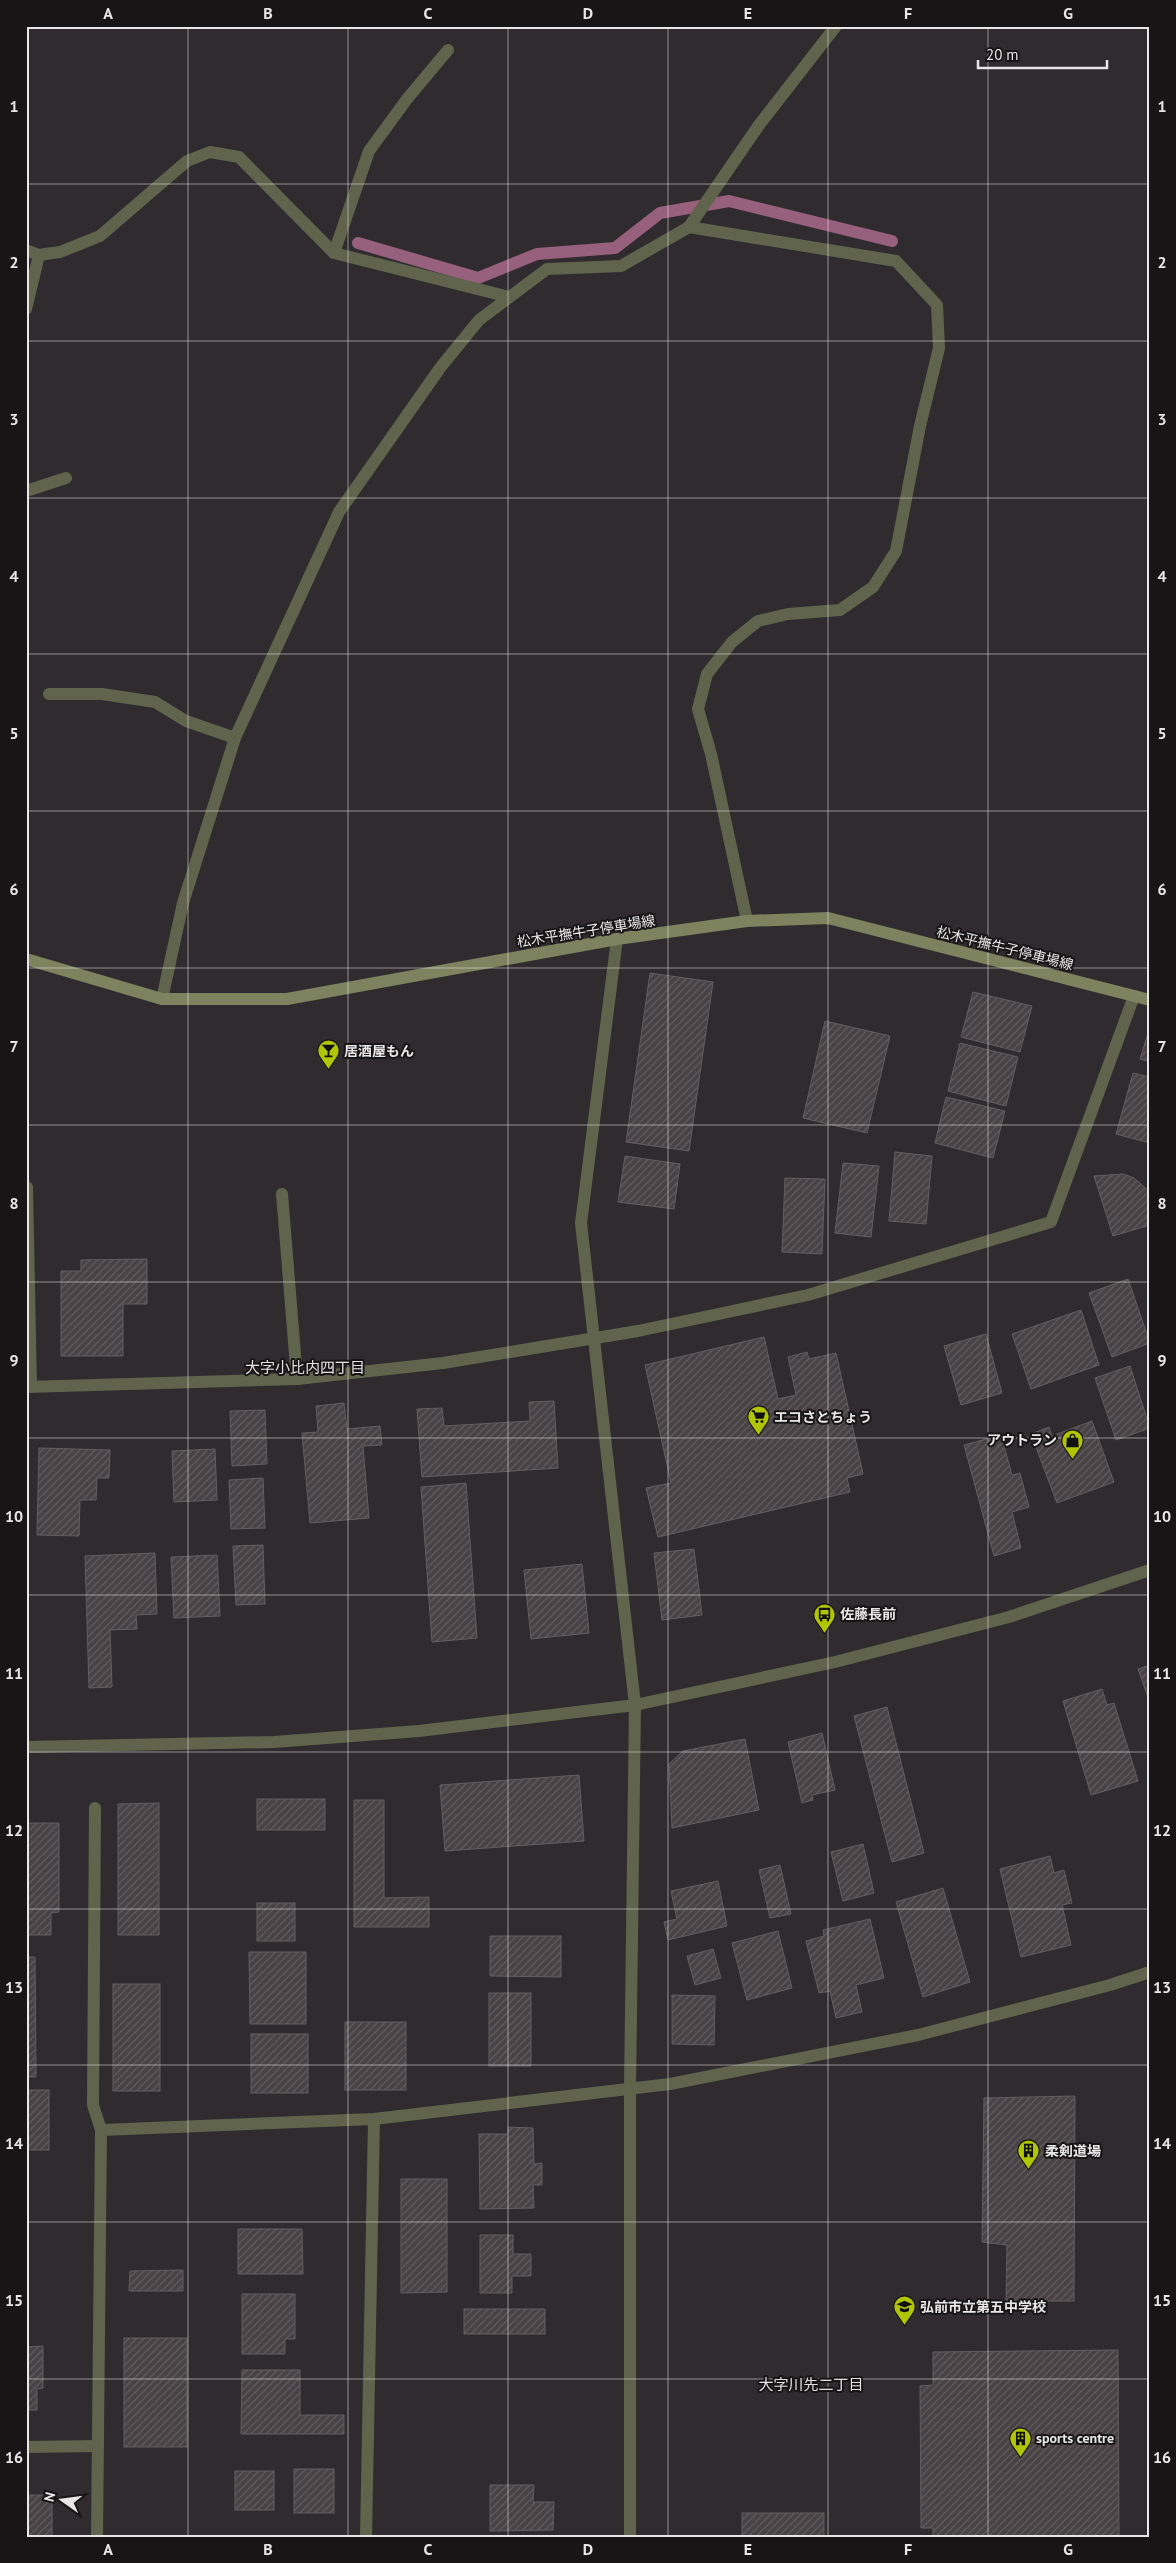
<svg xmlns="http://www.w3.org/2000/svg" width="1176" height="2563" font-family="'PT Sans','Noto Sans JP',sans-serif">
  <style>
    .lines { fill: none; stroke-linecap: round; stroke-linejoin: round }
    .stream { stroke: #97617e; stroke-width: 12 }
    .building { fill: url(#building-hatch); stroke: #645e61 }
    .minor { stroke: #60644d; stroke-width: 12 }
    .tertiary { stroke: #60644d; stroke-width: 12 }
    .secondary { stroke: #7c835e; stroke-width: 12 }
    .grid { fill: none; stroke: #e9e6e8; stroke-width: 1; stroke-opacity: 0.55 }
    .labels { text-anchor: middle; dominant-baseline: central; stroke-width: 4; stroke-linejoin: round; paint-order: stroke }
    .street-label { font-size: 14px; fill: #e9e6e8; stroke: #171516 }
    .poi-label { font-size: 14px; font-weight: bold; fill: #e9e6e8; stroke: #171516; text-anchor: start }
    .neighbourhood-label { font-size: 15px; fill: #e6dfe2; stroke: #171516 }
    .neatline { fill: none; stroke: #e9e6e8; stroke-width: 2 }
    .grid-label { font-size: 16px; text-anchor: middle; font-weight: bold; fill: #e9e6e8 }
  </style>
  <defs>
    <pattern id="building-hatch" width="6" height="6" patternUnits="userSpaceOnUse" patternTransform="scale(1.25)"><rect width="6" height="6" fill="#484245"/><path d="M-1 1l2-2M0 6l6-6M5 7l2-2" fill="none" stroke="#625d60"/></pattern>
  </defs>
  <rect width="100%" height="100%" fill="#302b2e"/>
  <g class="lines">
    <polyline class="stream" points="358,243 478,278 537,254 615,248 660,213 729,201 892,241"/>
  </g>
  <g class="building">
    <polygon points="650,973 713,982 689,1151 626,1142"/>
    <polygon points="973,992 1032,1006 1020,1052 961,1037"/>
    <polygon points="825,1021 890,1036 867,1133 803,1118"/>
    <polygon points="1150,1027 1150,1062 1140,1059"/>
    <polygon points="960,1043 1018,1057 1006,1106 948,1091"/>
    <polygon points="1133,1073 1150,1077 1150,1143 1116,1134"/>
    <polygon points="946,1097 1005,1111 993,1158 935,1143"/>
    <polygon points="895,1152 932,1156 926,1224 889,1221"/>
    <polygon points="625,1156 680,1164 674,1209 618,1202"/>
    <polygon points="843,1163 879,1166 871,1237 835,1233"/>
    <polygon points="1123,1174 1134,1178 1150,1192 1150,1225 1113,1236 1094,1176"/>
    <polygon points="785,1178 825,1179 822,1254 782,1252"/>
    <polygon points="147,1259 147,1304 123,1304 123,1356 61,1356 61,1271 81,1271 81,1260"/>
    <polygon points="1128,1279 1150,1343 1112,1357 1089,1293"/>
    <polygon points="1081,1310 1099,1365 1031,1389 1012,1334"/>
    <polygon points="986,1334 1002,1393 961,1405 944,1346"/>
    <polygon points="764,1337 778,1399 796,1395 788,1357 807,1352 809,1359 836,1353 863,1474 847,1478 850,1492 658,1537 646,1488 671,1483 645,1365"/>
    <polygon points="1130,1366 1150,1428 1116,1440 1095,1378"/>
    <polygon points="554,1401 558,1468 422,1477 417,1409 442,1408 444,1426 530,1421 529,1402"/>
    <polygon points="344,1403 347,1429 380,1426 382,1445 363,1446 369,1518 310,1523 302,1433 318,1432 316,1406"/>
    <polygon points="265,1410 267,1464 232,1466 230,1411"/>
    <polygon points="1092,1421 1114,1482 1057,1503 1031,1434 1049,1427 1052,1436"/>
    <polygon points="1001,1435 1012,1475 1020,1473 1029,1507 1012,1512 1021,1548 994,1556 964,1445"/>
    <polygon points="39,1448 110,1450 109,1478 97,1478 96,1500 80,1500 79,1536 37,1535"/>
    <polygon points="215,1449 217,1500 174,1502 172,1451"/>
    <polygon points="263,1478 265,1528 231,1529 229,1480"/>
    <polygon points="466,1483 477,1638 432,1642 421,1487"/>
    <polygon points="263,1545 265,1604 236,1605 233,1546"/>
    <polygon points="694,1549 702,1615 662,1620 654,1553"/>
    <polygon points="155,1553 157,1614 136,1615 137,1629 110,1630 112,1687 89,1688 85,1556"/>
    <polygon points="217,1555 220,1616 174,1618 171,1557"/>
    <polygon points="582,1564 589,1633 531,1639 524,1570"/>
    <polygon points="1150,1665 1150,1703 1138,1669"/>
    <polygon points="1102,1689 1107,1705 1114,1703 1138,1781 1091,1795 1063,1701"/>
    <polygon points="887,1707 924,1853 892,1862 854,1716"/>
    <polygon points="822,1733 835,1790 812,1795 813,1800 802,1803 788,1742"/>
    <polygon points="745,1739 759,1810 672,1828 669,1764 683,1751"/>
    <polygon points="579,1775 584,1841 445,1851 440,1785"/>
    <rect x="257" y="1799" width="68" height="31"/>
    <polygon points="354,1800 384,1800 384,1898 429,1897 429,1927 354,1927"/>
    <polygon points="159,1803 159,1935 118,1935 118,1804"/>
    <polygon points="26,1823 59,1823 59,1912 51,1913 51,1935 26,1935"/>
    <polygon points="863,1844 874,1893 843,1901 831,1852"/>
    <polygon points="1050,1856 1054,1873 1064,1870 1072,1903 1062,1905 1071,1945 1021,1957 1000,1869"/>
    <polygon points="780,1865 791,1914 770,1918 759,1870"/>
    <polygon points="718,1881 727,1926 668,1940 664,1922 677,1919 671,1891"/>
    <polygon points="943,1888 970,1982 923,1997 896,1902"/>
    <rect x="257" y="1903" width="38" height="38"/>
    <polygon points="870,1919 884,1978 856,1985 862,2012 836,2018 830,1991 819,1993 806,1941 824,1936 823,1930"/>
    <polygon points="778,1931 792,1988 747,2000 732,1943"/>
    <polygon points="490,1936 561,1936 561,1977 490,1976"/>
    <polygon points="713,1949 721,1978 695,1985 687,1956"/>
    <polygon points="249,1952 306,1952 306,2024 250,2024"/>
    <polygon points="26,1957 35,1957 36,2077 26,2077"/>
    <rect x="113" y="1984" width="47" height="107"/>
    <rect x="489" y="1993" width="42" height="73"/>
    <polygon points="672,1995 715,1996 714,2045 672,2044"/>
    <rect x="345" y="2022" width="61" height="68"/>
    <rect x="251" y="2034" width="57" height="59"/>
    <rect x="26" y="2090" width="23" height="60"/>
    <polygon points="1075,2096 1074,2301 1006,2301 1007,2245 982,2242 984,2098"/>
    <polygon points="508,2127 533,2128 534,2164 542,2163 542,2185 533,2185 534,2208 480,2209 479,2134 508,2134"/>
    <polygon points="401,2179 447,2179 447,2292 401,2293"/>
    <polygon points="238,2229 302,2229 303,2274 238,2274"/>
    <polygon points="480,2235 513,2235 513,2254 531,2254 531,2276 512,2276 512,2293 480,2293"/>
    <polygon points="183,2270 183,2291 129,2291 130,2271"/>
    <polygon points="242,2294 295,2294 295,2339 285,2339 285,2354 242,2354"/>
    <rect x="464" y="2309" width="81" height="25"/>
    <rect x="124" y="2338" width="63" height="109"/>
    <polygon points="43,2346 43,2388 37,2389 37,2410 26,2410 26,2347"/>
    <polygon points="1118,2350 1119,2537 933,2537 933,2528 921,2528 920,2386 933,2385 933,2352"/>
    <polygon points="242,2370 300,2370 300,2415 344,2415 344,2434 241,2434"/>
    <rect x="294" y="2469" width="40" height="44"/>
    <rect x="235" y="2471" width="39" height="39"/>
    <polygon points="490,2485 534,2485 533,2502 554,2502 553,2530 490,2531"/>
    <rect x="26" y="2495" width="26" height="42"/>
    <rect x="742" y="2513" width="82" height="24"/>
  </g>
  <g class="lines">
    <g class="minor">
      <polyline points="689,227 896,261 937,305 939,348 920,426 896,551 873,587 840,610 788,614 758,621 732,642 707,674 698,709 711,754 747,921"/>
      <polyline points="26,250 39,255 60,252 100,236 187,161 210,152 239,157 334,253 509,297"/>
      <polyline points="334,253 369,151 407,99 448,50"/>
      <polyline points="26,309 39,255"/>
      <polyline points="26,491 66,478"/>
      <polyline points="49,694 102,694 155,702 186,721 235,738"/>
      <polyline points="617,939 581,1223 635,1705 630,2088 630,2537"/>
      <polyline points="162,999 183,903 235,738 339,512 440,368 479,320 547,269 621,266 689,227 759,125 836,26"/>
      <polyline points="27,1187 31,1387"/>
      <polyline points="282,1194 297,1379"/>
      <polyline points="26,1387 297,1379 443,1363 638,1331 808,1295 1051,1222 1134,996"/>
      <polyline points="95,1808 93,2105 101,2130"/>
      <polyline points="26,2447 98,2446"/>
      <polyline points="97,2537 101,2130 374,2119 670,2084 918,2035 1110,1985 1150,1972"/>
      <polyline points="366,2537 374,2119"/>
    </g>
    <polyline class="tertiary" points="26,1747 274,1742 419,1731 635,1705 835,1662 1009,1617 1150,1570"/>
    <polyline class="secondary" points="26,959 162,999 287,999 617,939 747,921 828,918 1150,1000"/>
  </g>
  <path class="grid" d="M188,26V2537M348,26V2537M508,26V2537M668,26V2537M828,26V2537M988,26V2537M26,184H1150M26,341H1150M26,498H1150M26,654H1150M26,811H1150M26,968H1150M26,1125H1150M26,1282H1150M26,1438H1150M26,1595H1150M26,1752H1150M26,1909H1150M26,2065H1150M26,2222H1150M26,2379H1150"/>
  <defs>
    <symbol id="bar-pin" viewBox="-11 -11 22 30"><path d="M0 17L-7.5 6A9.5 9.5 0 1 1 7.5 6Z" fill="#b1c500" stroke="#171516"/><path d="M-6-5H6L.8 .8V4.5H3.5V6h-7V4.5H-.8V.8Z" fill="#111"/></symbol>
    <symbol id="supermarket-pin" viewBox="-11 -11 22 30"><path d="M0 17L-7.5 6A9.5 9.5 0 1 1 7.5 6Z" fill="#b1c500" stroke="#171516"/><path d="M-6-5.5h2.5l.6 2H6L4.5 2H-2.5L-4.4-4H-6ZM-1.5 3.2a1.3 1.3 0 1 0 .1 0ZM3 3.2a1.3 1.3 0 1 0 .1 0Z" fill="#111"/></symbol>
    <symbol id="shop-pin" viewBox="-11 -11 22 30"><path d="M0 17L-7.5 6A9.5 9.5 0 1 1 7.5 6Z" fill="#b1c500" stroke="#171516"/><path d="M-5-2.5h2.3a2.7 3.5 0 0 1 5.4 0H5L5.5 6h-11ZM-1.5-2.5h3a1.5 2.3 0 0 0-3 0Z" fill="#111"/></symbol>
    <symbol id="bus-pin" viewBox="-11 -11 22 30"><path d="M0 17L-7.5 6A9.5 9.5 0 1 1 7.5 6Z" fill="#b1c500" stroke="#171516"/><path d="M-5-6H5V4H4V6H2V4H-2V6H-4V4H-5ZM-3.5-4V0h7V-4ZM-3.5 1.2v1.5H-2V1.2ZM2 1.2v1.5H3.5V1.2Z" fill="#111"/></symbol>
    <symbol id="building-pin" viewBox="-11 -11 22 30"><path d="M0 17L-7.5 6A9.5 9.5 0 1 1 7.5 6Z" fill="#b1c500" stroke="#171516"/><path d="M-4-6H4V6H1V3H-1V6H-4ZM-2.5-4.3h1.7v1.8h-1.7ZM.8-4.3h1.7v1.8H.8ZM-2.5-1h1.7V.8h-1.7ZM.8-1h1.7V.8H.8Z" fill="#111"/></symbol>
    <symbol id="school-pin" viewBox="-11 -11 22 30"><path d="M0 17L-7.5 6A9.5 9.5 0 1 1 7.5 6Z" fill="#b1c500" stroke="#171516"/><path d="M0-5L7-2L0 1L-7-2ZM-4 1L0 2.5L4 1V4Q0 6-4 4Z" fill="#111"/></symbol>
  </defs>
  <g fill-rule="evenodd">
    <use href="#bar-pin" x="316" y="1038" width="25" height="34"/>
    <use href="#supermarket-pin" x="746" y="1404" width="25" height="34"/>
    <use href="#shop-pin" x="1060" y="1428" width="25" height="34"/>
    <use href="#bus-pin" x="812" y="1602" width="25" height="34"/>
    <use href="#building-pin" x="1016" y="2138" width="25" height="34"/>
    <use href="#school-pin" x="892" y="2294" width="25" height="34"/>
    <use href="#building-pin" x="1008" y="2426" width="25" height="34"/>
  </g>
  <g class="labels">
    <g class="street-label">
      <text transform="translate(586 931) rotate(-9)">松木平撫牛子停車場線</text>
      <text transform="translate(1005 948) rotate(14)">松木平撫牛子停車場線</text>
    </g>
    <g class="poi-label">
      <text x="344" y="1051">居酒屋もん</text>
      <text x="774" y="1417">エコさとちょう</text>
      <text x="1057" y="1440" text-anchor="end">アウトラン</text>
      <text x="840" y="1614">佐藤長前</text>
      <text x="1045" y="2151">柔剣道場</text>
      <text x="920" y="2307">弘前市立第五中学校</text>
      <text x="1036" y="2438">sports centre</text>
    </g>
    <g class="neighbourhood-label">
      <text x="305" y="1367">大字小比内四丁目</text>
      <text x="811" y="2384">大字川先二丁目</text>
    </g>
  </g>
  <rect width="1176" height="2563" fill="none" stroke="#171516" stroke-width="55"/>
  <g transform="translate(62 2500) rotate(284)" stroke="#171516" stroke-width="4" paint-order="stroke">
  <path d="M0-4L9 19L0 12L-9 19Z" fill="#e9e6e8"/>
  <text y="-8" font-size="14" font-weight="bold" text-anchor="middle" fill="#e9e6e8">N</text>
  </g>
  <path d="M978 60v8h129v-8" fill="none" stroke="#e9e6e8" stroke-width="2.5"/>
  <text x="986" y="60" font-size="15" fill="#e9e6e8" stroke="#171516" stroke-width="4" paint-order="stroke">20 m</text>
  <rect x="28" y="28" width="1120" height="2508" class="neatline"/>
  <g class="grid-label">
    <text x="108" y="19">A</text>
    <text x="268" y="19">B</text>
    <text x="428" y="19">C</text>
    <text x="588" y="19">D</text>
    <text x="748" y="19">E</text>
    <text x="908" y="19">F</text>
    <text x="1068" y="19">G</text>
    <text x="14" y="112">1</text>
    <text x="1162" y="112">1</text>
    <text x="14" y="268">2</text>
    <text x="1162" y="268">2</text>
    <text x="14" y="425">3</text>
    <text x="1162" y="425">3</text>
    <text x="14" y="582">4</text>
    <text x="1162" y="582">4</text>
    <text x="14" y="739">5</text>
    <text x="1162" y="739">5</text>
    <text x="14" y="895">6</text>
    <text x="1162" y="895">6</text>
    <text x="14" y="1052">7</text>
    <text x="1162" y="1052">7</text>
    <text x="14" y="1209">8</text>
    <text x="1162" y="1209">8</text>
    <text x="14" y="1366">9</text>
    <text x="1162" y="1366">9</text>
    <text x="14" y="1522">10</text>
    <text x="1162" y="1522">10</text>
    <text x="14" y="1679">11</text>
    <text x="1162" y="1679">11</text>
    <text x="14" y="1836">12</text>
    <text x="1162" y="1836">12</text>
    <text x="14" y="1993">13</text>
    <text x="1162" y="1993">13</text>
    <text x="14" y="2149">14</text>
    <text x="1162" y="2149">14</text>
    <text x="14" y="2306">15</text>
    <text x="1162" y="2306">15</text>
    <text x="14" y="2463">16</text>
    <text x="1162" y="2463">16</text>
    <text x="108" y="2555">A</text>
    <text x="268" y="2555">B</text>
    <text x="428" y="2555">C</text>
    <text x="588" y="2555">D</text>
    <text x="748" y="2555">E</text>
    <text x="908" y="2555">F</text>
    <text x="1068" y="2555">G</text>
  </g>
</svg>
